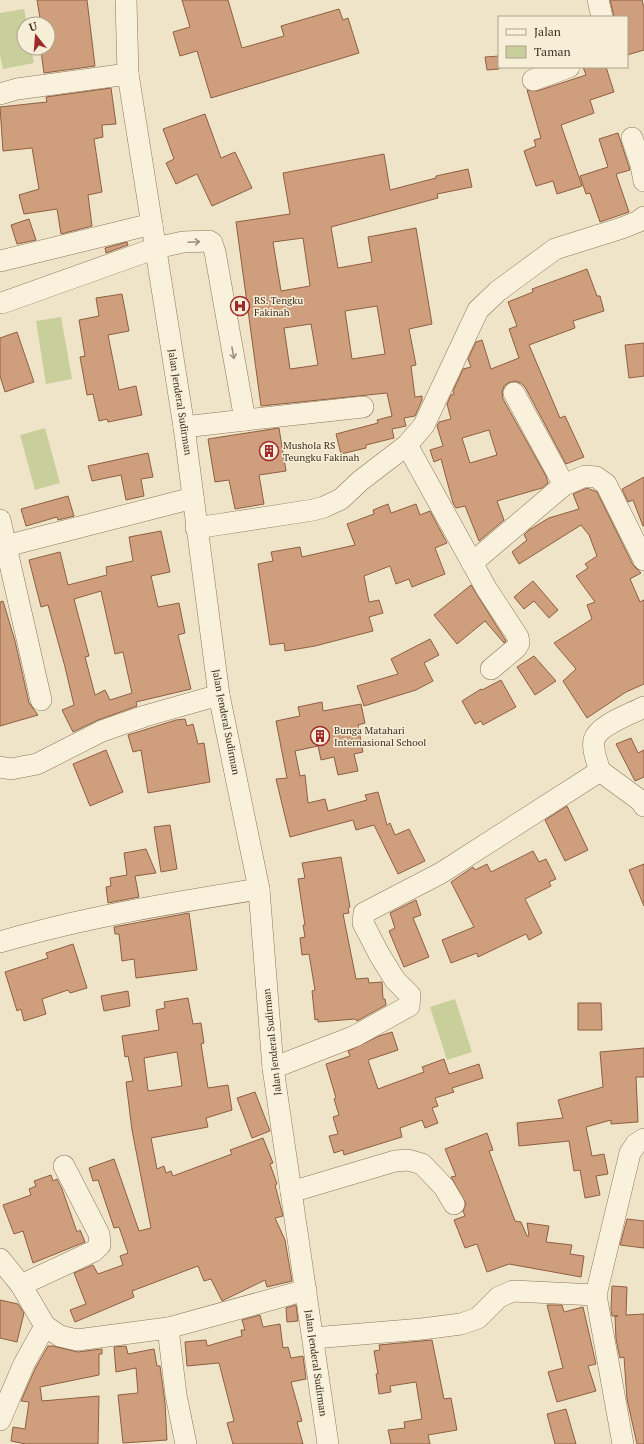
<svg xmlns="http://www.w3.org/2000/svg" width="644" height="1444" font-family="'PT Serif',serif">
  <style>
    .green { fill: #c9cf9b }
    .building { fill: #cf9f7d; stroke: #8d5f41; fill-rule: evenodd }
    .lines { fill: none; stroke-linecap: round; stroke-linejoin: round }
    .minor-casing { stroke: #8d765c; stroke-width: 22 }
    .minor { stroke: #faf1dc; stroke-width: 21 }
    .oneway { stroke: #9c907e }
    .labels { text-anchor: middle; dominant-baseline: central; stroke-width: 3; stroke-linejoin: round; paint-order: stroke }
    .poi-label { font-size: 10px; fill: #3d2e20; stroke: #f7eed8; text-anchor: start }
    .street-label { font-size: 10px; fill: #3d2e20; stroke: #f7eed8 }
  </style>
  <rect width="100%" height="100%" fill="#f0e4c8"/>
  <g class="green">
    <polygon points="24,9 27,24 24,24 24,48 31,48 34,63 3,69 0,55 0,13"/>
    <polygon points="61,317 72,379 46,384 36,321"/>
    <polygon points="45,428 60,483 35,490 20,435"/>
    <polygon points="455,999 472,1052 447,1060 430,1007"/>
  </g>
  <g class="building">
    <polygon points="37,0 87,0 95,66 44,73 41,51 48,50 48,24 41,24"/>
    <polygon points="182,0 228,0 242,48 284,36 281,26 339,9 343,20 348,18 359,53 211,98 197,51 180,56 173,32 190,27"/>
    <polygon points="610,0 642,0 644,8 644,50 627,55 627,17 614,17"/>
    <polygon points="499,56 499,69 487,70 485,57"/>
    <polygon points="583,67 606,67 614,92 590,100 594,113 561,125 582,186 557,194 553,181 536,186 524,151 536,146 534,140 541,138 527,90 537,91 586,75"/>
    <polygon points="111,88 116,124 102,125 103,137 94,139 102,192 88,195 92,226 61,234 57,209 24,214 19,195 39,189 32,148 3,151 0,107 47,102 46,97"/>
    <polygon points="205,114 221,158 235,152 252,188 212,206 197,174 176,184 166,163 174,159 163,129"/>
    <polygon points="618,133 630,170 616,174 629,212 600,222 590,193 586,194 580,176 608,167 599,139"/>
    <path d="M384,154L390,190L436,178V176L468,169L472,187L437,194L438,198L331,227L338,268L372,262L368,237L416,228L432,324L409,329L416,365L411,366L415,397L422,396V400L415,416L404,418L406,426L392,429L394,438L366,445V448L341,454L336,434L378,423L377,420L392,416L387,393L261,406L236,222L290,214L283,173ZM303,238L310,286L281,291L273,242ZM377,306L385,354L352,359L345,311ZM311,324L318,365L290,369L284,328Z"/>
    <polygon points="29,219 36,240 17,244 11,225"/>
    <polygon points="127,242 128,245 106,253 105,248"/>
    <path d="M587,269L597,296H600L604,311L573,321L575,328L529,345L560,418L565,416L584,457L566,464L525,387L521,383L515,381L508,383L504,386L502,392L503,399L546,476L548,483L542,488L497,501L504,520L479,541L465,506L456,508L453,503L441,459L434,462L430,450L443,446L437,426L439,422L451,419L447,404L451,395L454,394L453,391L463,369L471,367L468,359L476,342L482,340L491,369L519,358L509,329L517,326L508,302L533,292L532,289ZM489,430L497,455L470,463L462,438Z"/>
    <polygon points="122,294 129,331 108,335 119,390 136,386 142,415 108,422 107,419 99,421 93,394 87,395 80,357 85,356 79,320 99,316 96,298"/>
    <polygon points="17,332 34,382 5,392 0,376 0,338"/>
    <polygon points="644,343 644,376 629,378 625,345"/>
    <polygon points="279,428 286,471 259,475 264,504 235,509 229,480 215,482 208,439"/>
    <polygon points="148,453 153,477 141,479 144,496 126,500 121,475 92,481 88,466"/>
    <polygon points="644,477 644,526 643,526 633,500 628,502 622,489"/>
    <polygon points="587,488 597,492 633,565 641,573 630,579 640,602 644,600 644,684 626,692 587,718 563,681 576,669 554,643 592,619 587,605 595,602 576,576 588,568 585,564 597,556 589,535 581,525 519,564 512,552 527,540 524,535 529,530 549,518 579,509 573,494"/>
    <polygon points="68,496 74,516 58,520 57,517 26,526 21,509"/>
    <polygon points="388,504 391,513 416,504 420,515 430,511 447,543 435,548 445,574 412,587 409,579 396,584 390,566 364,576 369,602 379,600 383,613 369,617 373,631 315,646 285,651 284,643 270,645 258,564 273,561 271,552 300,547 302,557 355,545 347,524 374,514 373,510"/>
    <path d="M161,531L170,572L151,576L158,607L179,603L185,633L178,635L191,689L136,702L137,706L98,720L73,732L62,710L74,705L65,667L48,605L41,607L29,560L60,552L68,585L107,575L106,567L133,561L129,537ZM101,591L115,654L123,652L132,693L110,700L105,690L95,695L85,657L89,656L74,599Z"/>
    <polygon points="533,581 558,610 549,618 534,601 524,609 514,597"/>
    <polygon points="471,585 506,641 504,643 485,621 457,644 434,615"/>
    <polygon points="3,601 15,641 29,703 38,715 0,726 0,602"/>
    <polygon points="430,639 439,655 424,663 433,681 416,690 364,706 357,686 398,674 391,659"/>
    <polygon points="534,656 556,681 535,695 517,667"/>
    <polygon points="501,680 516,707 483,725 481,721 475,724 462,701 481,689 482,690"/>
    <polygon points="322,702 323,711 361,704 365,723 358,725 363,752 354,754 358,771 338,775 334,757 321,760 318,746 295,751 300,776 305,775 308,803 325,799 328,811 367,800 365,795 378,792 387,825 390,823 395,835 409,829 425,861 398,874 374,825 356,830 353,820 290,837 276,779 287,778 276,721 300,716 298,707"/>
    <polygon points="185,719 187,726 193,724 198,744 204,743 210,782 148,793 141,750 133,752 128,735 176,720"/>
    <polygon points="631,738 638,753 644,750 644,777 635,781 616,744"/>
    <polygon points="106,750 123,792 90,806 73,764"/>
    <polygon points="567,806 588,850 565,861 545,820"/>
    <polygon points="170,825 177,869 161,872 154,827"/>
    <polygon points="146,849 156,873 135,876 139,897 108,903 106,887 111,886 110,878 127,875 124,853"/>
    <polygon points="533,851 539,862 546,859 556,879 549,882 551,886 525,899 542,933 529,940 526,934 478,957 477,953 451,963 442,940 474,927 451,882 473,867 475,870 487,864 491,872"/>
    <polygon points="341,857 350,907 348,908 349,913 343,914 356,979 368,978 369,983 382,982 383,999 385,999 386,1005 357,1021 355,1019 318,1022 318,1019 315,1020 312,991 315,990 309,954 302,955 300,938 305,937 303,925 305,925 298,879 305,878 302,863"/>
    <polygon points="644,864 644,906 629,870"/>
    <polygon points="416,900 421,915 413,918 429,957 404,967 389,931 395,928 390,913"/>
    <polygon points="189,913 197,970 136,978 134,959 122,961 119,934 115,934 114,927"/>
    <polygon points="73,944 87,988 70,993 68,990 42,999 46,1014 24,1021 21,1009 17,1011 5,972 48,958 46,953"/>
    <polygon points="128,991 130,1006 104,1011 101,996"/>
    <path d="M188,998L193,1024L201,1023L204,1043L201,1044L208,1088L228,1085L232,1110L206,1118L208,1127L151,1138L157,1169L164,1166L166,1173L171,1171L173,1176L232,1154L230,1150L263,1138L273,1163L270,1164L277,1184L275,1185L283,1216L275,1218L285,1240L292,1281L267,1287L265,1280L222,1301L211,1279L204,1281L198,1266L132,1291L134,1297L75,1322L70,1310L86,1304L74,1273L93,1265L98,1274L123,1265L120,1256L128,1253L119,1227L114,1228L98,1180L93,1181L89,1168L114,1159L139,1231L151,1228L132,1130L126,1082L133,1081L128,1056L125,1057L122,1036L159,1030L156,1010L165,1008L164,1002ZM177,1052L182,1086L148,1091L144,1058Z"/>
    <polygon points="578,1003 601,1003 602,1030 578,1030"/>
    <polygon points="392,1032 398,1050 368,1060 378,1089 424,1072 422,1067 444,1059 449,1074 479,1064 483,1078 452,1088 454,1092 435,1098 438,1106 432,1108 438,1123 425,1128 422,1120 400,1128 402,1137 344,1155 343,1150 334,1153 329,1136 338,1134 333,1117 339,1115 334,1099 336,1098 326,1064 350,1056 348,1051 379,1036"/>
    <polygon points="644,1048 644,1077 636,1077 638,1122 611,1124 611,1120 586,1127 592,1156 604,1154 608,1174 596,1176 600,1195 585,1198 580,1170 574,1171 569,1141 519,1146 517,1123 563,1118 558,1100 603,1087 600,1052"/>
    <polygon points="255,1092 270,1131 252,1138 237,1098"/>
    <polygon points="487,1133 493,1150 489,1151 515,1221 521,1222 527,1236 529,1236 527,1223 549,1226 546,1242 572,1245 570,1254 584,1256 581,1277 509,1264 487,1272 477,1244 465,1248 454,1220 465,1216 463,1211 466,1204 451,1177 456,1176 445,1149"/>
    <polygon points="51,1175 53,1181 57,1179 62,1189 77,1232 80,1230 85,1242 33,1263 23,1231 14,1234 3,1205 31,1195 29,1189 36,1186 34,1181"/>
    <polygon points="627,1219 644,1221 644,1248 620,1245"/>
    <polygon points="612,1286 627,1287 626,1315 644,1314 644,1444 637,1444 627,1399 624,1357 620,1358 616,1339 615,1316 618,1316 612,1316 611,1309"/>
    <polygon points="0,1300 18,1304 24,1313 17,1342 0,1338"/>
    <polygon points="296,1305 298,1321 287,1322 286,1308"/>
    <polygon points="547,1305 562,1305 564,1312 583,1307 596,1364 588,1366 596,1391 557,1402 548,1372 563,1368"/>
    <polygon points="260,1315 263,1327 280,1324 283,1348 288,1347 291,1358 303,1356 306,1379 291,1382 302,1421 297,1422 303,1444 233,1444 227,1423 234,1421 219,1363 187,1366 185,1342 206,1340 207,1346 242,1336 241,1330 245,1330 242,1320"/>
    <polygon points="432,1340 444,1399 451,1398 457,1430 428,1435 430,1444 391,1444 388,1430 405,1428 404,1422 422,1419 416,1382 390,1386 391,1392 379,1394 376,1374 378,1374 374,1351 380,1350 379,1345"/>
    <polygon points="48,1346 53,1346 78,1352 102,1349 102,1354 99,1354 99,1375 40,1387 42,1401 99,1396 98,1444 26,1444 11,1441 13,1427 25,1429 29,1402 21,1401 35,1369"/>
    <polygon points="126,1346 128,1354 154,1349 157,1366 160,1366 165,1403 167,1440 123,1443 118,1395 138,1393 136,1368 116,1372 114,1347"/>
    <polygon points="566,1409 576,1444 555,1444 547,1414"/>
  </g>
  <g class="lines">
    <defs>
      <g id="minor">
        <polyline points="126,0 128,74 184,427 219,695 259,889 273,1068 328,1444"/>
        <polyline points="598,0 602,17"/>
        <polyline points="533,80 569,67"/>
        <polyline points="0,94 17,89 128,74"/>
        <polyline points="632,138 641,165 644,181"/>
        <polyline points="0,261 152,224"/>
        <polyline points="2,303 156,248 183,242 209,241 212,243 215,252 245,420 184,427"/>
        <polyline points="514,393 564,485"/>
        <polyline points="245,420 363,407"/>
        <polyline points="407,445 486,588 518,637 519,643 516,648 491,669"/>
        <polyline points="0,520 41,700"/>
        <polyline points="196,528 313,510 324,507 341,499 360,481 407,445 424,425 478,310 498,291 555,249 622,228 637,222 644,217"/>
        <polyline points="6,546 193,498"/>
        <polyline points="472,563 564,485 585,476 596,477 606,484 644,560"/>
        <polyline points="0,767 11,769 37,764 102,731 145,716 219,695"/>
        <polyline points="600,771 641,801 644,806"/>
        <path d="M0,942C85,917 172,903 259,889"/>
        <path d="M273,1068L355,1036L409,1006L410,995L395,980L379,954L363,923L364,913L441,873L600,771C597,761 592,750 594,740C598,725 631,714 644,707"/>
        <polyline points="291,1192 395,1161 408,1160 422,1164 444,1187 454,1204"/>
        <polyline points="0,1259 21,1285 45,1326"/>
        <polyline points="21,1285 94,1251 100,1245 99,1234 64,1166"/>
        <polyline points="168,1328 176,1395 186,1444"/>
        <polyline points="313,1338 422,1329 461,1324 478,1318 499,1297 513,1291 596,1295"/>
        <polyline points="0,1420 24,1364 45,1326 60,1336 77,1340 168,1328 306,1290"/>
        <polyline points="623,1444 596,1295 630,1153 636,1144 644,1139"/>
      </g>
    </defs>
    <use href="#minor" class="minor-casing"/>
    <use href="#minor" class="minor"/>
  </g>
  <defs><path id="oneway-shaft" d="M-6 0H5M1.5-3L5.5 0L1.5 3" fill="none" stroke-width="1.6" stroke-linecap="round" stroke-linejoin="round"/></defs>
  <g class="oneway">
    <use href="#oneway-shaft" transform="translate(194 242) rotate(-3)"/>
    <use href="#oneway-shaft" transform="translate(233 353) rotate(80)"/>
  </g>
  <defs>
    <symbol id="hospital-ring" viewBox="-11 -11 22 22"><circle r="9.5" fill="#f7eed8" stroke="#9e2a2b" stroke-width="1.5"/><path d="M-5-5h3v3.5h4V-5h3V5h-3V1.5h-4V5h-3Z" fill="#9e2a2b"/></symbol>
    <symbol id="building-ring" viewBox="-11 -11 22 22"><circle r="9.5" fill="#f7eed8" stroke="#9e2a2b" stroke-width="1.5"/><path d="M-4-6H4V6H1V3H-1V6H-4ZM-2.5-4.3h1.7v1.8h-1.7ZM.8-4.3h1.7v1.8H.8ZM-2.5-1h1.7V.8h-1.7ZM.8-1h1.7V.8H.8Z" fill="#9e2a2b"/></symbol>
  </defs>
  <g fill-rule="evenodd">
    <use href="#hospital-ring" x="229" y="295" width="22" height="22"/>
    <use href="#building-ring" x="258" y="440" width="22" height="22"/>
    <use href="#building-ring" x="309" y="725" width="22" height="22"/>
  </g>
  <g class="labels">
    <g class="poi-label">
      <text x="254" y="300">RS. Tengku<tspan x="254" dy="12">Fakinah</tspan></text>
      <text x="283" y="445">Mushola RS<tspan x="283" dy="12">Teungku Fakinah</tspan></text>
      <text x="334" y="730">Bunga Matahari<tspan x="334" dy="12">Internasional School</tspan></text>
    </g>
    <g class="street-label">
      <text transform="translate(180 402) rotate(81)">Jalan Jenderal Sudirman</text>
      <text transform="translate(226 722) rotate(79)">Jalan Jenderal Sudirman</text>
      <text transform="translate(272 1042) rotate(-96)">Jalan Jenderal Sudirman</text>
      <text transform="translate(316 1363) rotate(82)">Jalan Jenderal Sudirman</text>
    </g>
  </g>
  <rect x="498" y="16" width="130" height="52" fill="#f7eed8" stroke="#ada18e"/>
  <rect x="506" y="29" width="20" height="6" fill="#faf1dc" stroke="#ada18e"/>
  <text x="534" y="36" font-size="12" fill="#3d2e20">Jalan</text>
  <rect x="506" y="46" width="20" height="12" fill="#c9cf9b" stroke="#ada18e"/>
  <text x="534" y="56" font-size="12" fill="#3d2e20">Taman</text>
  <g transform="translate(36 36) rotate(343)"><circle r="19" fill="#f7eed8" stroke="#ada18e"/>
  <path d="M0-3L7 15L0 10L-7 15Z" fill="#9e2a2b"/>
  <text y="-6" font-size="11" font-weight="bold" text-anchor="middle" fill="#3d2e20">U</text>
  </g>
</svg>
